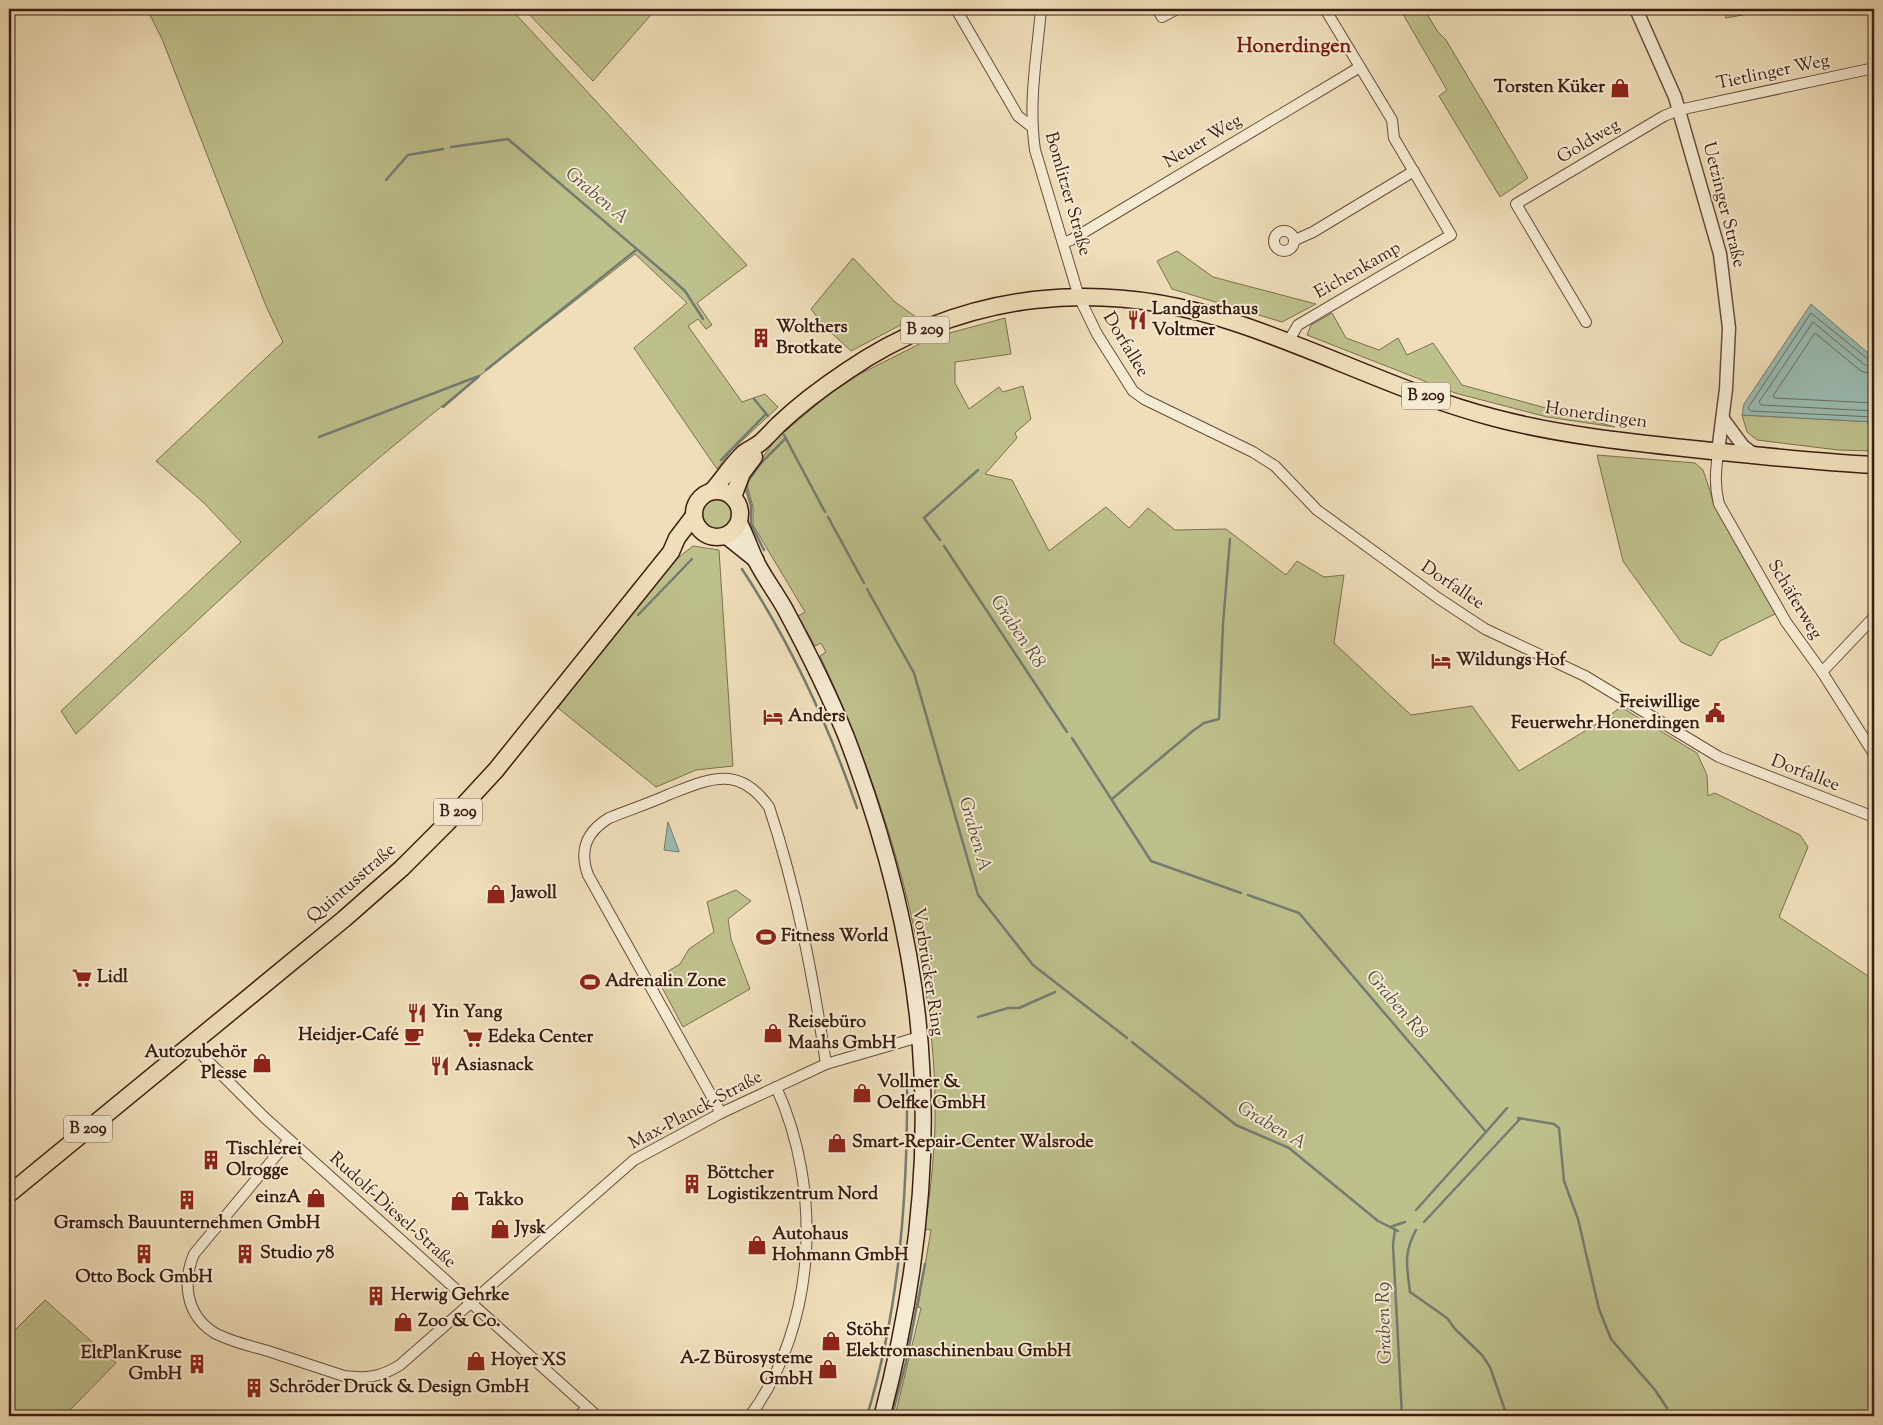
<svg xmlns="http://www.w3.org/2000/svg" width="1883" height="1425" font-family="'Sorts Mill Goudy',serif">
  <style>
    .green { fill: #bec08c; stroke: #7c6e4e }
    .water { fill: #9abcb2; stroke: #747c72 }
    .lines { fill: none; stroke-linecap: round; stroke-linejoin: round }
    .shore { stroke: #6a6c62; stroke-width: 1 }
    .stream { stroke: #747c72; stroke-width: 2.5 }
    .minor-casing { stroke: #674d3b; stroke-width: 12 }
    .tertiary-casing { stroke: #674d3b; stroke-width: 15 }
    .secondary-casing { stroke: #3a1d11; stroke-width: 18 }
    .primary-casing { stroke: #3a1d11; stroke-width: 19 }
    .minor { stroke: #f5ead2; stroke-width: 10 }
    .tertiary { stroke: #f5ead2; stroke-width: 12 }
    .secondary { stroke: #f5ead2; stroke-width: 15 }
    .primary { stroke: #efdeb9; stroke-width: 16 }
    .labels { text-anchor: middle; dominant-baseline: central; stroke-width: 4; stroke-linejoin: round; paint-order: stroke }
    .shield { fill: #f5ead2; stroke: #725a4b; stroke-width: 1 }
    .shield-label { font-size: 16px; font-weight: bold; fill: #3a1d11 }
    .street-label { font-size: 18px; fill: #3a1d11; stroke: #f5ead2 }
    .poi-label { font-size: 18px; font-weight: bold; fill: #3a1d11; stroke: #f5ead2; text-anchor: start }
    .water-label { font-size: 19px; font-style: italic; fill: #574d41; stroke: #f5ead2 }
    .quarter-label { font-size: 20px; font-weight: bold; fill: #7a1f14; stroke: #f5ead2 }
  </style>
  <rect width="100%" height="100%" fill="#efdeb9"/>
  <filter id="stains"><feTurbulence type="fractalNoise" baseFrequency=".004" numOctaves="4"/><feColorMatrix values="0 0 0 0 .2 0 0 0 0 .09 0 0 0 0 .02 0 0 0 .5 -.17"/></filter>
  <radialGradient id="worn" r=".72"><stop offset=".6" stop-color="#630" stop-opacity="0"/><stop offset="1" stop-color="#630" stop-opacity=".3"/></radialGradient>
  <g class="green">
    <path d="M147,9H511L747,265L697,303L712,325L706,329L698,319L688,326L742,402L765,394L778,407L731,451L717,469L634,348L687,303L635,254C538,330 440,405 346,486C254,566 165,651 76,734L61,711L241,542L204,503L156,461L283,342L266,306L162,39Z"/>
    <polygon points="524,9 656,9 593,81"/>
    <polygon points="1400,9 1424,9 1438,32 1446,40 1528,178 1500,197 1439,96 1447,90"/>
    <polygon points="1723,9 1769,9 1769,10 1726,18"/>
    <polygon points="1177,251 1213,277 1316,304 1282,322 1172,289 1157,261"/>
    <polygon points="853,258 895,302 916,317 851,351 824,326 811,309"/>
    <polygon points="1332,313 1346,338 1379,350 1398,338 1407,355 1433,343 1462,385 1615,427 1547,417 1455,393 1307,335 1311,325"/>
    <path d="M1005,318L1011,354L955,362V383L969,409L999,387L1003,392L1023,386L1031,419L1015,433L1017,438L985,474L1012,480L1049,551L1106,507L1129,528L1148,508L1175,530L1226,529L1286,575L1297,561L1324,577L1344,575L1334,643L1411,715L1472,706L1519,771L1603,720L1621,707L1697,753L1707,775L1708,796L1714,793L1717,794L1800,835L1808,847L1779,917L1874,980V1416H895L921,1308L918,1307L931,1230L925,1229C931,1187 936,1143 935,1100C933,954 883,788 820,656L826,652L821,643L815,646L798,616L805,612L753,525V507L747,485L749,476L776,439L827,396L858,375L931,338Z"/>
    <polygon points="1742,415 1874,422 1874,451 1838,450 1757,440 1747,432"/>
    <polygon points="1597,455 1695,463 1703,470 1715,506 1777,613 1720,641 1711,656 1681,642 1623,561"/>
    <circle cx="717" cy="514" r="19"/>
    <path d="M693,546L719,550L733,766L696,770L656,787L558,708C597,656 641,584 693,546Z"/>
    <polygon points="736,890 751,901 728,919 731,939 750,989 683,1027 657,978 680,964 689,949 714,932 707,902"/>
    <polygon points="45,1300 116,1363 64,1416 9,1416 9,1336"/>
  </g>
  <g class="water">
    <polygon points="1811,304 1874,358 1874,422 1742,415 1744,404"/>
    <polygon points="668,822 679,851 679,852 664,850"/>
  </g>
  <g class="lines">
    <g class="shore">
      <polyline points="1874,361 1869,360 1811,313 1748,408 1751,411 1874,417"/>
      <polyline points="1874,368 1865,365 1813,322 1759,402 1761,405 1874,411"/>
      <polyline points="1874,375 1861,371 1815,333 1773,396 1775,398 1874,403"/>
    </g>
    <g class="stream">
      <polyline points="451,147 508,139 673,280 685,291 703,319"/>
      <polyline points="386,180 408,155 443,149"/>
      <polyline points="486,370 636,250"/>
      <polyline points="754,399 768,416"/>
      <polyline points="443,407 478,377"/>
      <polyline points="784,435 825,512"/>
      <polyline points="319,437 479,376"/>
      <polyline points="721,460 766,414"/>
      <polyline points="828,517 864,583"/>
      <polyline points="940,540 924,518 978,470"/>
      <polyline points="944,546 1067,732"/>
      <polyline points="764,550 751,524 751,506 746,489 748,481 761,463 786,438"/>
      <path d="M742,569C791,644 828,724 857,808"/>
      <polyline points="867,589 914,673 978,895 1033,965 1127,1038"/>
      <polyline points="638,615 692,559"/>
      <polyline points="1072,738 1151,861 1241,893"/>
      <polyline points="1112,799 1194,730 1204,723 1219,719 1223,624 1230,539"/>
      <polyline points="1248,895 1299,913 1486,1132 1507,1108"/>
      <polyline points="978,1017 1008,1008 1019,1008 1055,992"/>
      <polyline points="1132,1042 1236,1125 1289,1148 1378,1221 1398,1231"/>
      <polyline points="1518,1118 1554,1124 1559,1128 1564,1181 1578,1219 1599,1309 1611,1339 1655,1390 1667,1408"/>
      <polyline points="1416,1210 1486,1132"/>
      <polyline points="1424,1222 1520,1119"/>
      <polyline points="1390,1227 1405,1222"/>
      <polyline points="1395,1229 1393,1245 1402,1416"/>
      <path d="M1416,1230C1403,1254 1407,1266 1410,1292L1447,1318L1455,1329L1482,1355L1490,1367L1507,1416"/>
      <path d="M867,1416C900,1307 908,1192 907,1078"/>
      <polyline points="892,1416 906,1362 925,1264"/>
    </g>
    <defs>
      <g id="minor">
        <polyline points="956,9 1018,116 1032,127"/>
        <path d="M1041,9C1037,56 1028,103 1035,150L1079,297L1097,334L1133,391L1144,399L1253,452L1275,466L1317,510L1438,598L1485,629L1585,676L1719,757L1874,817"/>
        <polyline points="1157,9 1162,17 1177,9"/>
        <circle cx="1284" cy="241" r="10"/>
        <polyline points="1295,240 1313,232 1414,171"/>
        <polyline points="1063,243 1071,240 1360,67"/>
        <polyline points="1586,322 1516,204 1664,116 1679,110 1874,68"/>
        <polyline points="1288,342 1298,325 1451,235 1394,138 1392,120 1325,9"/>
        <path d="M1718,452C1716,470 1714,485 1719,504L1786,622L1822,672L1874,754"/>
        <polyline points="1822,672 1874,617"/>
        <polyline points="192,1045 264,1117 597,1416"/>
        <path d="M721,1113L588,875C579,850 586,832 609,818C629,810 650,803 670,794C711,778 739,765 769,807C797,891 813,976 826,1064"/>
        <path d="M289,1140L194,1254C182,1282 186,1314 213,1332C230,1342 252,1346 271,1352C295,1360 320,1368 344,1376C366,1379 381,1377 400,1365L634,1160L721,1113L826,1064L919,1037"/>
        <polyline points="578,1416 588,1408"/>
        <path d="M750,1416C817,1325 823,1189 776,1087"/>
      </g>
      <g id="tertiary">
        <polyline points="1636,9 1675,97 1720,254 1729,328 1726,389 1718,452"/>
        <polyline points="1723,419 1743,446 1755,455"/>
      </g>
      <g id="secondary">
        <path d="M739,522C746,535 750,548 756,561C764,577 776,593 785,609C807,650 828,692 846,736C887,843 917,958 922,1073C928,1188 911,1305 882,1416"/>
        <polyline points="726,536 756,560"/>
      </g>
      <g id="primary">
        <circle cx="717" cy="514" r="23"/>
        <path d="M712,491C723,479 732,464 744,453C749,449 755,447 760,443C767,437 772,431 778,425C799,405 823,387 847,371C966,290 1102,278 1236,323C1324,352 1406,395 1495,418C1560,435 1627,442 1693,449C1754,455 1814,462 1874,465"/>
        <polyline points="733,497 742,473 754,457"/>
        <polyline points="9,1194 344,919 402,868 448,822 496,770 671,552 677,538 693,517"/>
      </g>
    </defs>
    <use href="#minor" class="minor-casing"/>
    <use href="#tertiary" class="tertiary-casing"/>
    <use href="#secondary" class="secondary-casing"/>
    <use href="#primary" class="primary-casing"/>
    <use href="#minor" class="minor"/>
    <use href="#tertiary" class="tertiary"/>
    <use href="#secondary" class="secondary"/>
    <use href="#primary" class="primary"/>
  </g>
  <defs>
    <symbol id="shop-bare" viewBox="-9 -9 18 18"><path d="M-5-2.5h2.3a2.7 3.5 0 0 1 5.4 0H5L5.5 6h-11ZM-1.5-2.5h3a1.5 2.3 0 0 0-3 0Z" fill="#8f2418" stroke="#f5ead2" stroke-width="2.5" paint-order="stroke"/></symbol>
    <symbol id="restaurant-bare" viewBox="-9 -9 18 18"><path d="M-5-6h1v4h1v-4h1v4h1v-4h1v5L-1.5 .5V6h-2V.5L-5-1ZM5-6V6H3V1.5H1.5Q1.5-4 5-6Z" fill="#8f2418" stroke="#f5ead2" stroke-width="2.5" paint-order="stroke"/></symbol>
    <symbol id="building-bare" viewBox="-9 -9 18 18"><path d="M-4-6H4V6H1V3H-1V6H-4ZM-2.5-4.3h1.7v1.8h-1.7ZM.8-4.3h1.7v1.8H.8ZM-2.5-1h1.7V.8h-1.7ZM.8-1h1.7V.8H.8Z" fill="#8f2418" stroke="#f5ead2" stroke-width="2.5" paint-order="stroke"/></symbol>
    <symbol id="hotel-bare" viewBox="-9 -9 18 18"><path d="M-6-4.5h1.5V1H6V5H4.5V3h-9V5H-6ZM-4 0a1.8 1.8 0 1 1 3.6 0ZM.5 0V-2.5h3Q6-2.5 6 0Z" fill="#8f2418" stroke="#f5ead2" stroke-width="2.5" paint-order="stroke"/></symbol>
    <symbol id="civic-bare" viewBox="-9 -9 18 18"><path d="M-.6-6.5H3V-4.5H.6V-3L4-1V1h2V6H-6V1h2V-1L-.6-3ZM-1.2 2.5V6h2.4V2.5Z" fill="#8f2418" stroke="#f5ead2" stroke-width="2.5" paint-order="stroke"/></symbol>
    <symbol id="stadium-bare" viewBox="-9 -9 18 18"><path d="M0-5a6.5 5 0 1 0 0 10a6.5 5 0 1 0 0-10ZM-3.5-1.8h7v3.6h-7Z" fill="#8f2418" stroke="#f5ead2" stroke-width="2.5" paint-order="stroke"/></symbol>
    <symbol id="supermarket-bare" viewBox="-9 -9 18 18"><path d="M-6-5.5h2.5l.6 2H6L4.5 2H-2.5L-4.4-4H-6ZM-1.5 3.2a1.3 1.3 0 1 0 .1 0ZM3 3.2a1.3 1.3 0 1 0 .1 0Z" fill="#8f2418" stroke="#f5ead2" stroke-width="2.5" paint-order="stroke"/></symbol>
    <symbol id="cafe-bare" viewBox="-9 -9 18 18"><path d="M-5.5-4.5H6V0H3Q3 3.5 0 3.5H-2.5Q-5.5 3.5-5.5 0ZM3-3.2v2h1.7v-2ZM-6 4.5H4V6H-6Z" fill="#8f2418" stroke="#f5ead2" stroke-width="2.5" paint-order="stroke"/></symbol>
  </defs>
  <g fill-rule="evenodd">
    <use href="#shop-bare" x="1606" y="74" width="28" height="28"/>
    <use href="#restaurant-bare" x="1123" y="306" width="28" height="28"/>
    <use href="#building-bare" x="747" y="324" width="28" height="28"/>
    <use href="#hotel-bare" x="1427" y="647" width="28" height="28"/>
    <use href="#civic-bare" x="1701" y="699" width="28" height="28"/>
    <use href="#hotel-bare" x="759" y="703" width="28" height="28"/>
    <use href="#shop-bare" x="482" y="880" width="28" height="28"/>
    <use href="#stadium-bare" x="752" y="923" width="28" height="28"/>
    <use href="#supermarket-bare" x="68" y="964" width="28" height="28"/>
    <use href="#stadium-bare" x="576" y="968" width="28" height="28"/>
    <use href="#restaurant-bare" x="403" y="999" width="28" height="28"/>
    <use href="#shop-bare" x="759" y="1019" width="28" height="28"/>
    <use href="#cafe-bare" x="400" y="1022" width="28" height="28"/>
    <use href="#supermarket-bare" x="459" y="1024" width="28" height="28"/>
    <use href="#shop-bare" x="248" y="1049" width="28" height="28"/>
    <use href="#restaurant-bare" x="426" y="1052" width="28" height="28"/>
    <use href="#shop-bare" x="848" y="1079" width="28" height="28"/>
    <use href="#shop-bare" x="823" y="1129" width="28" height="28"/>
    <use href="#building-bare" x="197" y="1146" width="28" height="28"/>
    <use href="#building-bare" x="678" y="1170" width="28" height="28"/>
    <use href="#shop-bare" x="302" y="1184" width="28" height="28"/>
    <use href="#building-bare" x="173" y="1186" width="28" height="28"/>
    <use href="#shop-bare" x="446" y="1187" width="28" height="28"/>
    <use href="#shop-bare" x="486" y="1215" width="28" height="28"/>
    <use href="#shop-bare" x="743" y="1231" width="28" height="28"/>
    <use href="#building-bare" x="130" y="1240" width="28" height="28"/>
    <use href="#building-bare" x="231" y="1240" width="28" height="28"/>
    <use href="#building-bare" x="362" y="1282" width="28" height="28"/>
    <use href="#shop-bare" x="389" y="1308" width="28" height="28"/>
    <use href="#shop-bare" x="817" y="1327" width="28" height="28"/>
    <use href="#shop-bare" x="462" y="1347" width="28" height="28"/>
    <use href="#building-bare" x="183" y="1350" width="28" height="28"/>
    <use href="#shop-bare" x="814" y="1355" width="28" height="28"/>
    <use href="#building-bare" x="240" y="1374" width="28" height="28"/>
  </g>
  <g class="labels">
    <g class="shield">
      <rect x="901" y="316.5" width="48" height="27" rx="4"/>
      <rect x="1402" y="382.5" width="48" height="27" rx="4"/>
      <rect x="434" y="798.5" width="48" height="27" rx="4"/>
      <rect x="64" y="1115.5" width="48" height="27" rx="4"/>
    </g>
    <g class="shield-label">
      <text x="925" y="330">B 209</text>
      <text x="1426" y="396">B 209</text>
      <text x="458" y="812">B 209</text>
      <text x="88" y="1129">B 209</text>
    </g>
    <g class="street-label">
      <text transform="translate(1773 73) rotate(-12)">Tietlinger Weg</text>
      <text transform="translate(1203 142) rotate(-31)">Neuer Weg</text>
      <text transform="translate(1589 142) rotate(-31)">Goldweg</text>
      <text transform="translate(1067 194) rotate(74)">Bomlitzer Straße</text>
      <text transform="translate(1723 205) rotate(76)">Uetzinger Straße</text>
      <text transform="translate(1358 271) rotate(-30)">Eichenkamp</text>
      <text transform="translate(1125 345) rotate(59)">Dorfallee</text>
      <text transform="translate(1596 416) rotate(8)">Honerdingen</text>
      <text transform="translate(1452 586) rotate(34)">Dorfallee</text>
      <text transform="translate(1794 600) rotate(59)">Schäferweg</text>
      <text transform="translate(1805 774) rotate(21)">Dorfallee</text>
      <text transform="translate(352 884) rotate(-41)">Quintusstraße</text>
      <text transform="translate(927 972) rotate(81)">Vorbrücker Ring</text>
      <text transform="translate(696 1111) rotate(-28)">Max-Planck-Straße</text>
      <text transform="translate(392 1211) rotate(42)">Rudolf-Diesel-Straße</text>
    </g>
    <g class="poi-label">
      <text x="1605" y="88" text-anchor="end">Torsten Küker</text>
      <text x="1152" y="310">Landgasthaus<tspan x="1152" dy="21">Voltmer</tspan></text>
      <text x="776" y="328">Wolthers<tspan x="776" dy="21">Brotkate</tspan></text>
      <text x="1456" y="661">Wildungs Hof</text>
      <text x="1700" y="703" text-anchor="end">Freiwillige<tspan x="1700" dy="21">Feuerwehr Honerdingen</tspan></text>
      <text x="788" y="717">Anders</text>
      <text x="511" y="894">Jawoll</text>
      <text x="781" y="937">Fitness World</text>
      <text x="97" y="978">Lidl</text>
      <text x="605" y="982">Adrenalin Zone</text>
      <text x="432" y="1013">Yin Yang</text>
      <text x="788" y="1023">Reisebüro<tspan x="788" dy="21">Maahs GmbH</tspan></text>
      <text x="399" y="1036" text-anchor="end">Heidjer-Café</text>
      <text x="488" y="1038">Edeka Center</text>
      <text x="247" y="1053" text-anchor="end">Autozubehör<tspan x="247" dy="21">Plesse</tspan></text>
      <text x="455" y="1066">Asiasnack</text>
      <text x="877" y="1083">Vollmer &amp;<tspan x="877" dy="21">Oelfke GmbH</tspan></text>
      <text x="852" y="1143">Smart-Repair-Center Walsrode</text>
      <text x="226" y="1150">Tischlerei<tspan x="226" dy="21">Olrogge</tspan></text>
      <text x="707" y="1174">Böttcher<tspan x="707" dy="21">Logistikzentrum Nord</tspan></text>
      <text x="301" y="1198" text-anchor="end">einzA</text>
      <text x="475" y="1201">Takko</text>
      <text x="187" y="1224" text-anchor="middle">Gramsch Bauunternehmen GmbH</text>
      <text x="515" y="1229">Jysk</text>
      <text x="772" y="1235">Autohaus<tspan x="772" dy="21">Hohmann GmbH</tspan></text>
      <text x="260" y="1254">Studio 78</text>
      <text x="144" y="1278" text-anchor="middle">Otto Bock GmbH</text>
      <text x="391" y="1296">Herwig Gehrke</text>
      <text x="418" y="1322">Zoo &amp; Co.</text>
      <text x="846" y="1331">Stöhr<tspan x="846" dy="21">Elektromaschinenbau GmbH</tspan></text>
      <text x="182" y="1354" text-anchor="end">EltPlanKruse<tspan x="182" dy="21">GmbH</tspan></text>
      <text x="813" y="1359" text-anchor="end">A-Z Bürosysteme<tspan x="813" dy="21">GmbH</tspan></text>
      <text x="491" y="1361">Hoyer XS</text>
      <text x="269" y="1388">Schröder Druck &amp; Design GmbH</text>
    </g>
    <g class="water-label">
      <text transform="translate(596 196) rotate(40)">Graben A</text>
      <text transform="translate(1017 632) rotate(56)">Graben R8</text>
      <text transform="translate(974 834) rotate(74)">Graben A</text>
      <text transform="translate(1396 1005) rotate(49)">Graben R8</text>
      <text transform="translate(1271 1126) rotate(30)">Graben A</text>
      <text transform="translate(1385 1323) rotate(-92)">Graben R9</text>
    </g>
    <g class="quarter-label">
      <text x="1294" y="47">Honerdingen</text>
    </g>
  </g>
  <rect width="1883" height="1425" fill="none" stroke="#efdeb9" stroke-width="30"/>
  <rect x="10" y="10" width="1863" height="1405" fill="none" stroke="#3a1d11" stroke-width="2.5"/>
  <rect x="15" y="15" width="1853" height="1395" fill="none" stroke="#3a1d11"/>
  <rect width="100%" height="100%" filter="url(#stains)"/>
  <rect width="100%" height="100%" fill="url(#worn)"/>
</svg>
